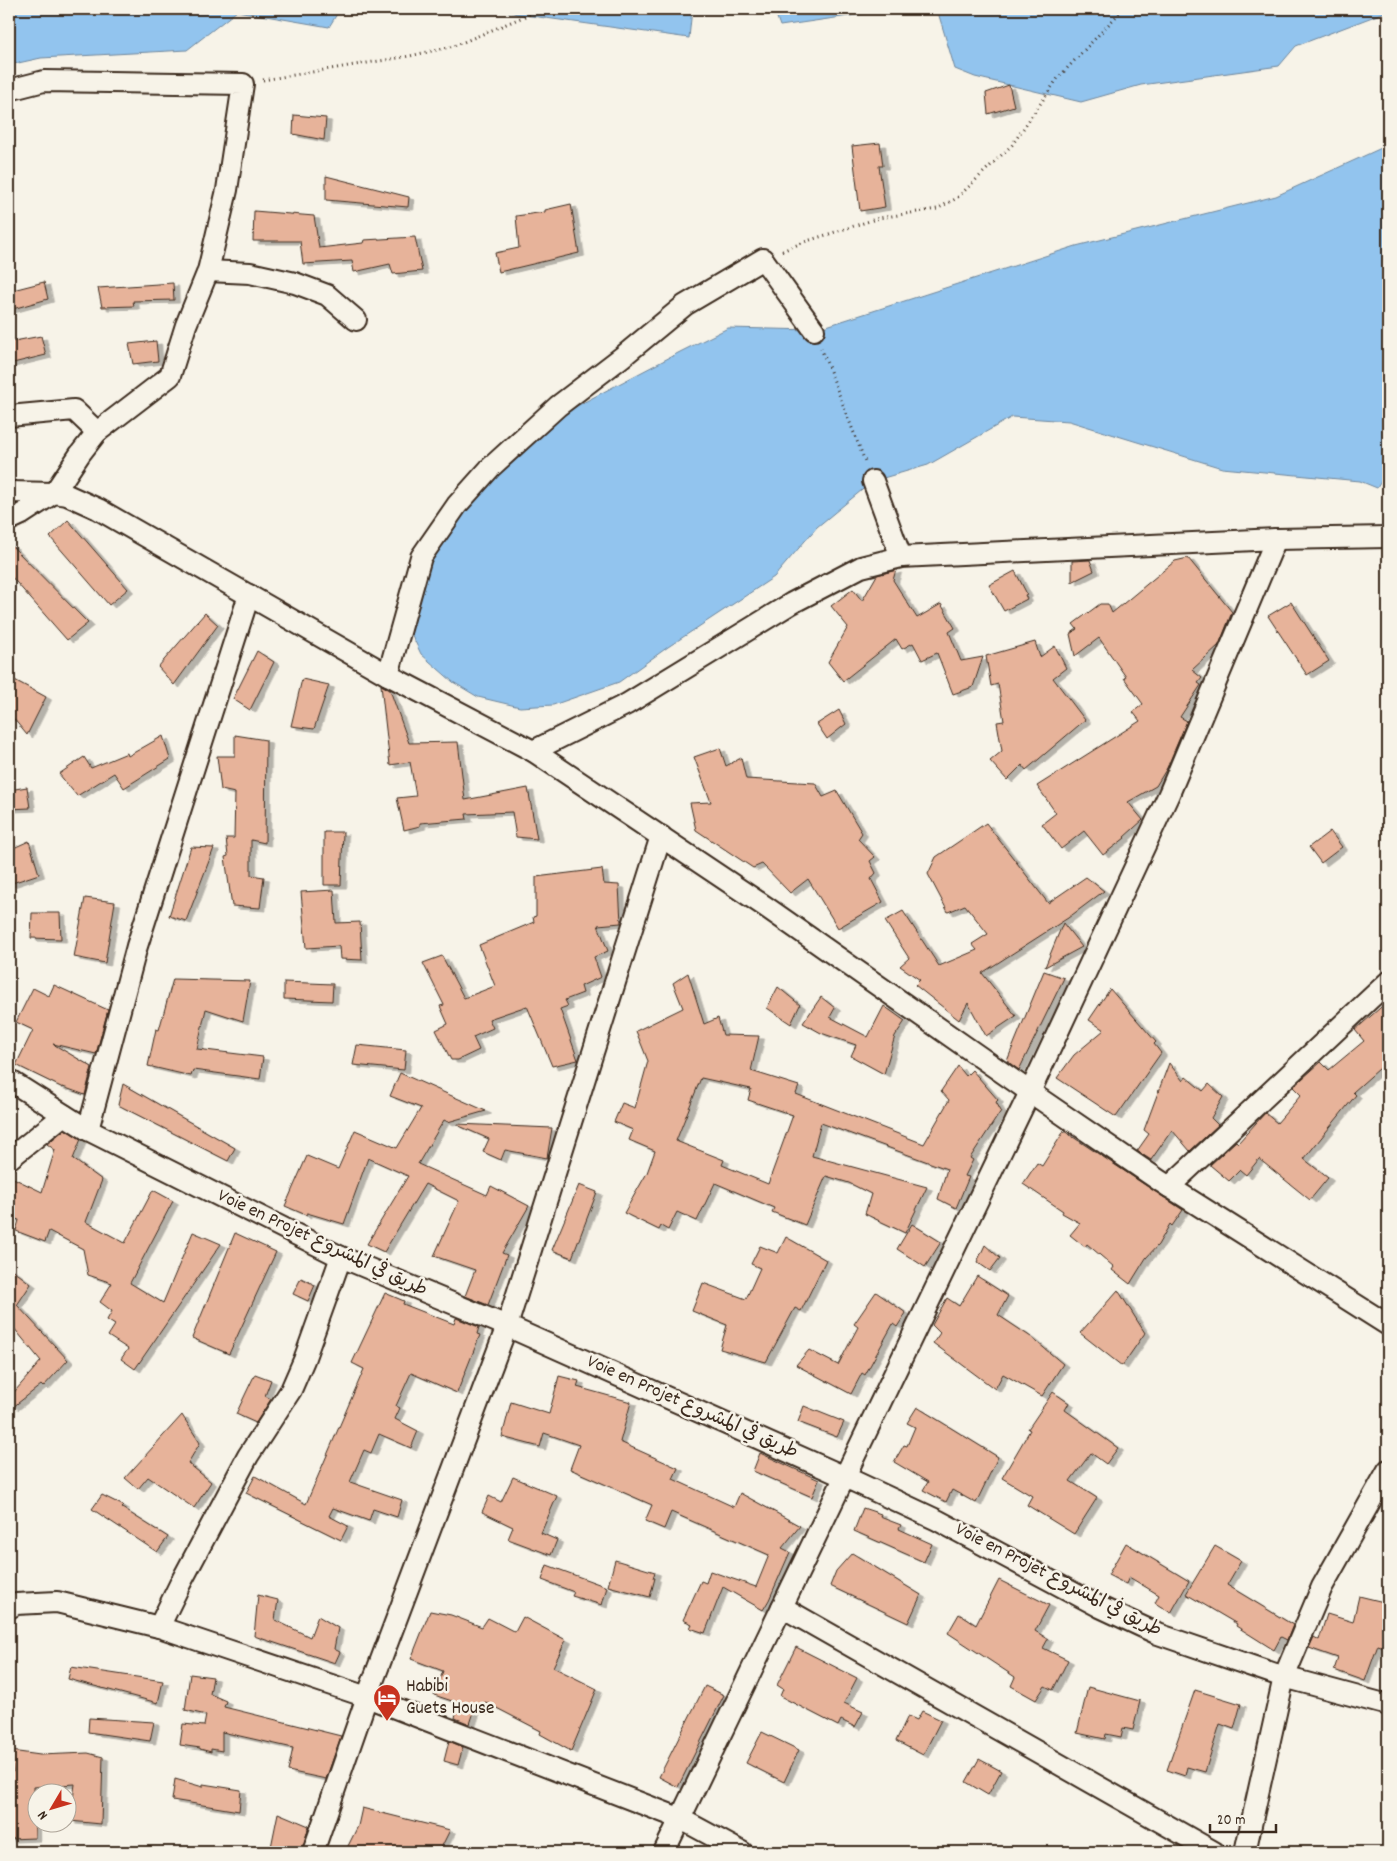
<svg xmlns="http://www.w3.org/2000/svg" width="1397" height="1861" font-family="Dekko,'Playpen Sans Arabic',sans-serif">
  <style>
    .water { fill: #92c4ee; stroke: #6f869b }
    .building { fill: #e7b39a; stroke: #3b2a1e; fill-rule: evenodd; filter: url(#shadow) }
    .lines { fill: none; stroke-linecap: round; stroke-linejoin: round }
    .street-casing { stroke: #3b2a1e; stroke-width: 24 }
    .path { stroke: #3b2a1e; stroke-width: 3; stroke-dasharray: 1 4; stroke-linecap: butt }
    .street { stroke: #f7f3e8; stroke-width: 20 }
    .labels { text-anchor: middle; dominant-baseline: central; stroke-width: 5; stroke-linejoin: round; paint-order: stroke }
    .street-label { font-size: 19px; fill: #3b2a1e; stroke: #f7f3e8 }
    .poi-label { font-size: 19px; fill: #3b2a1e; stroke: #f7f3e8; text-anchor: start }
  </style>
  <defs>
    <filter id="shadow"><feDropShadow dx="5.5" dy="3" stdDeviation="0" flood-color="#0004"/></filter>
  </defs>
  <rect width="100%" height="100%" fill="#f7f3e8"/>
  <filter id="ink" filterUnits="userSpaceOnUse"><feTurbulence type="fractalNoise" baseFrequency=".02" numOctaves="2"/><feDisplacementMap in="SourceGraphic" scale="10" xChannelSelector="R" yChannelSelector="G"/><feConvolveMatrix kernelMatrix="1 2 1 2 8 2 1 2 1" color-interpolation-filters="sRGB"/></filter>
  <g filter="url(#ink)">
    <g class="water">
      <polygon points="9,9 340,9 329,27 237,11 187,50 41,58 9,65"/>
      <polygon points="501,9 692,9 689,38 517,14"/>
      <polygon points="774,9 897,9 780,26"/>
      <polygon points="937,9 1388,9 1388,11 1296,46 1279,66 1141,85 1081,102 975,77 955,69"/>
      <polygon points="1388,145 1388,470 1377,488 1360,481 1222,468 1069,421 1012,417 928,465 873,481 817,527 774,577 668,647 619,682 553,705 520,707 478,697 453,682 421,654 410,631 423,566 458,498 573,408 680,352 728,328 814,330 1076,246 1276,196"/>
    </g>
    <g class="building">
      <polygon points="1009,85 1014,106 988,114 986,93"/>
      <polygon points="294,115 326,118 324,140 293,134"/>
      <polygon points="880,143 883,166 879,166 885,207 860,211 852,146"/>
      <polygon points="326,176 409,197 408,207 326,200"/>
      <polygon points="571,204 579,253 499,272 495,253 519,248 516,216 545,212 545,210"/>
      <polygon points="254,211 314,216 319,248 363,243 364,240 415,237 422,271 393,274 390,264 354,272 352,261 303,264 300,241 253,241"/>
      <polygon points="44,282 48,299 9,310 9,291"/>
      <polygon points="173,283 174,300 133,301 134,306 102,307 98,288"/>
      <polygon points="41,336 46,355 9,364 9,342"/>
      <polygon points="156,341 158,361 133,364 129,344"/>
      <polygon points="68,520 128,589 109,605 50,537"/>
      <polygon points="9,543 88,623 67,640 9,574"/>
      <polygon points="1188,558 1232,612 1219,645 1192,670 1202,678 1198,683 1201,685 1180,717 1187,721 1167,768 1156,786 1128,802 1143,820 1124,837 1125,838 1103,855 1084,831 1061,849 1042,824 1056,813 1037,786 1140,721 1133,712 1143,704 1124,678 1126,677 1099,638 1075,656 1070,634 1077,629 1073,624 1100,604 1108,604 1112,613 1175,561"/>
      <polygon points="1090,560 1094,571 1072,582 1072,561"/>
      <polygon points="896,570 893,580 917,618 941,604 955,628 949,632 961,661 983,657 973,687 953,694 937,653 922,660 913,643 902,649 896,639 843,681 828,662 848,627 831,606 853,589 862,601 877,575"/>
      <polygon points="1015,571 1027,594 1025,595 1027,599 1004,611 989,585"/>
      <polygon points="1291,602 1329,661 1307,675 1268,616"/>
      <polygon points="205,613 218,625 174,685 158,667"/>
      <polygon points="1035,642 1040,657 1055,646 1066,668 1053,678 1085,720 1026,770 1022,765 1007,780 990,761 1002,751 997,722 1004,721 998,684 991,686 986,656"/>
      <polygon points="257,651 274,662 250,710 233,699"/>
      <polygon points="9,677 46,697 27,735 9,713"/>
      <polygon points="302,679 329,685 314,729 291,726"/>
      <polygon points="381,685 390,690 409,743 458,742 465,800 528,788 537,839 516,837 512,812 466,814 467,819 420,823 420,826 404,830 397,798 416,796 410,762 390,765"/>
      <polygon points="839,710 846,724 827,739 817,724"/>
      <polygon points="235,735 266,740 265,843 251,840 251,875 264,877 260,908 232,906 225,857 228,856 226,838 234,838 235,793 221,790 217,756 235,756"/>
      <polygon points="163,736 170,759 124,788 114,773 77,796 59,774 84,757 91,768 127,753 128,756"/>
      <polygon points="720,748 726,766 741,758 746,779 815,783 823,797 837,791 862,833 858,839 875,857 870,861 876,873 871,879 883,902 838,928 808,879 790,893 762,864 753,868 696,830 690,803 711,802 694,757"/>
      <polygon points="27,787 30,808 9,809 9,790"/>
      <polygon points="986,823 1048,903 1086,877 1104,891 1068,918 982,973 1016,1016 986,1036 968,1003 959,1020 915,985 920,980 900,966 909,958 885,921 903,911 939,966 977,950 972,944 988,934 965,905 948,912 928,874 936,857"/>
      <polygon points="1330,831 1342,847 1321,863 1309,847"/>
      <polygon points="324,832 343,832 341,885 324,885"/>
      <polygon points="29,841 39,874 9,884 9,850"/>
      <polygon points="191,847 214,848 186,921 169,916"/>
      <polygon points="602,869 604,884 619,885 621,923 598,925 608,951 594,957 601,977 581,986 583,993 565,1000 568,1006 560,1009 578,1060 552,1066 527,1006 489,1019 493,1028 473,1037 479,1050 458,1060 451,1060 436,1030 448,1024 440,1006 444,1005 423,963 442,956 464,998 495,986 479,945 534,922 533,917 536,916 536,877"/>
      <polygon points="334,890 336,923 360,922 362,960 340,959 339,946 306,948 301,892"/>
      <polygon points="85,898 115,902 105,963 74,957"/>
      <polygon points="32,913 60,913 61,939 31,938"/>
      <polygon points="1063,923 1082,947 1045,967"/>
      <polygon points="1044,971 1064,978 1019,1070 1007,1061"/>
      <path d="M688,973L704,1024L718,1018L723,1035L759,1036L751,1071L799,1086L796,1094L924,1144L949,1100L941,1091L958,1066L966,1076L972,1070L998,1100L996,1102L1001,1111L970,1158L973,1160L965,1176L969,1177L956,1208L938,1199L947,1169L821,1123L812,1156L927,1187L905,1233L865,1214L871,1194L849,1183L826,1176L805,1225L772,1212L774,1208L715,1183L697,1221L677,1212L668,1230L661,1226L659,1230L624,1213L647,1173L655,1151L629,1140L633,1130L614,1122L622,1103L635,1108L648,1061L636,1031L683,1008L673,983ZM701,1078L751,1089L748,1100L793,1115L768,1184L722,1165L724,1160L676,1141Z"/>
      <polygon points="173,979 250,981 243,1021 206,1009 197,1049 263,1057 260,1079 193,1070 191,1076 148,1066 156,1029 159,1030"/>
      <polygon points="284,982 333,984 332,1001 284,999"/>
      <polygon points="54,985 108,1010 96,1054 53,1044 92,1067 85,1095 63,1087 63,1088 16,1065 33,1030 16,1022 33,988 49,996"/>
      <polygon points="778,987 800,1005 791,1024 767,1008"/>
      <polygon points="1110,989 1156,1042 1154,1044 1161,1053 1116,1117 1057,1078 1074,1055 1104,1030 1089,1020"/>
      <polygon points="821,997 835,1008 830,1017 868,1037 884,1006 905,1021 895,1036 884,1074 851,1056 856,1045 821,1033 803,1023"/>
      <polygon points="1388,1001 1388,1061 1353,1092 1356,1095 1304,1159 1328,1178 1310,1200 1259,1159 1246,1175 1240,1170 1229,1181 1210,1165 1236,1141 1238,1143 1265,1113 1277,1123 1301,1095 1293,1087 1321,1062 1329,1070 1364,1041 1355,1030"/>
      <polygon points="357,1045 406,1050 404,1070 353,1065"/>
      <polygon points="1169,1063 1183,1081 1186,1077 1203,1091 1209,1084 1223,1097 1211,1118 1218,1125 1190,1151 1172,1130 1151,1160 1137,1151 1149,1134 1144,1130"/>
      <polygon points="400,1073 486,1111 448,1122 444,1120 418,1164 487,1195 491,1186 529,1206 502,1253 507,1255 488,1305 465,1296 475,1270 434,1256 459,1201 425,1184 384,1252 367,1244 408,1176 368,1158 344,1224 307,1213 306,1215 285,1206 307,1156 338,1169 355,1130 397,1148 421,1108 390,1096"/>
      <polygon points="123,1084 235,1148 228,1161 118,1105"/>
      <polygon points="457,1124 552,1128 547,1158 505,1150 501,1160 483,1152 489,1139 457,1125"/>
      <polygon points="65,1129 81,1139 73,1159 102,1180 86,1222 125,1243 153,1190 173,1201 130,1283 163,1303 193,1232 221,1244 135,1369 121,1359 128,1349 108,1336 115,1325 107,1320 112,1311 100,1302 112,1283 88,1275 83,1249 49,1231 45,1242 16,1231 19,1220 9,1217 9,1176 42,1192 55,1150 47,1144"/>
      <polygon points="1064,1131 1183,1210 1172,1226 1170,1224 1158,1245 1146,1258 1130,1284 1112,1270 1114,1267 1087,1244 1085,1247 1070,1235 1080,1223 1062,1213 1063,1211 1023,1184 1037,1163 1042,1166"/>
      <polygon points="579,1185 597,1192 572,1258 552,1250"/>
      <polygon points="912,1224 941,1242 925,1267 897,1249"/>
      <polygon points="235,1233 276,1252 229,1354 192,1338"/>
      <polygon points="786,1237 826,1260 801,1311 795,1308 766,1362 720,1349 727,1325 692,1311 703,1283 746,1299 760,1268 751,1264 760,1246 778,1253"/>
      <polygon points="985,1245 1000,1258 990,1271 977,1262"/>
      <polygon points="9,1267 31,1284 17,1305 68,1360 43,1387 41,1385 13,1407 9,1402 9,1398 41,1361 9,1322"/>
      <polygon points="977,1276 1008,1296 998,1315 1031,1337 1063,1364 1042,1396 1003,1374 995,1389 933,1343 940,1333 932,1325 947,1298 959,1306"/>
      <polygon points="301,1278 315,1285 308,1301 293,1294"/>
      <polygon points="1118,1290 1145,1333 1122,1366 1080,1333"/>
      <polygon points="876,1292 906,1313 897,1327 893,1324 865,1375 862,1373 851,1394 796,1365 809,1350 838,1365 858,1327 854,1324"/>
      <polygon points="385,1293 404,1301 403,1304 454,1324 456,1318 479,1327 477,1334 480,1335 457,1393 411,1373 396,1406 400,1408 395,1419 418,1431 411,1448 379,1434 371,1453 364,1450 350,1482 402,1500 397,1517 373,1509 369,1521 333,1508 329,1516 348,1526 341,1540 246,1493 255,1476 306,1504 364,1369 352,1363"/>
      <polygon points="255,1374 271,1380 265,1396 271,1399 256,1423 236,1414"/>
      <polygon points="559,1376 579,1381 577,1387 631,1402 620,1442 678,1468 673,1479 734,1507 740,1493 800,1526 782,1548 790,1552 769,1600 763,1610 723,1587 705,1633 690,1628 692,1624 683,1620 701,1581 706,1583 710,1571 756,1587 769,1555 671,1512 664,1529 645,1521 652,1505 570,1469 579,1445 544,1433 540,1447 502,1437 511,1402 549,1414"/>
      <polygon points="1053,1392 1069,1403 1065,1410 1118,1448 1106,1464 1091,1453 1070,1481 1097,1498 1074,1534 1027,1505 1032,1496 1002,1478 1030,1430 1028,1429"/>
      <polygon points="804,1406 844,1422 837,1437 798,1422"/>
      <polygon points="917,1407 998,1457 976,1503 952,1490 946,1502 923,1490 928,1482 894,1462 904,1445 907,1446 915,1427 907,1423"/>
      <polygon points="182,1415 200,1443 188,1463 211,1482 194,1508 148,1477 138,1489 125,1478"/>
      <polygon points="760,1453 819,1480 812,1497 753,1471"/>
      <polygon points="513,1477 557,1496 541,1533 557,1540 551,1555 508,1539 513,1527 482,1512 489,1496 501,1502"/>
      <polygon points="102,1495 124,1506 122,1508 168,1537 157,1552 92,1509"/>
      <polygon points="863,1508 881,1514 880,1517 901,1525 899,1529 932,1544 924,1562 854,1531"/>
      <polygon points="1126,1543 1189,1581 1171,1613 1155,1603 1159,1595 1129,1577 1126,1584 1108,1575"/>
      <polygon points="1215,1546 1241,1561 1227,1585 1293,1625 1287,1640 1281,1637 1274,1650 1236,1626 1237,1624 1186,1594"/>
      <polygon points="852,1553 921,1595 908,1623 830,1586 836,1571"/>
      <polygon points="615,1560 655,1572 653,1578 655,1578 650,1597 608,1586"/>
      <polygon points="547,1565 607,1587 602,1605 572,1596 574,1592 542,1580"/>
      <polygon points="999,1580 1049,1605 1035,1631 1048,1639 1043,1648 1068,1660 1053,1690 1045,1686 1036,1700 1011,1686 1015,1677 948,1633 959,1614 976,1625"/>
      <polygon points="258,1595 278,1600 275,1620 310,1637 318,1616 338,1628 334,1649 340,1652 335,1663 254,1636"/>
      <polygon points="1359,1596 1388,1603 1388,1632 1384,1647 1378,1645 1365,1681 1334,1670 1338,1658 1309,1648 1314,1637 1319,1640 1327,1614 1353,1622"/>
      <polygon points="430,1611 451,1615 482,1627 488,1618 515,1632 523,1617 566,1640 553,1667 597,1689 571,1751 540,1734 541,1731 485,1702 482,1712 475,1709 470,1724 455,1718 458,1703 434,1695 443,1671 411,1659"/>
      <polygon points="796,1647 857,1678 844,1703 863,1712 855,1727 841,1720 838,1726 780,1696 783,1689 777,1685"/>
      <polygon points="71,1667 163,1681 158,1703 68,1679"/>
      <polygon points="190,1674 213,1677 210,1694 226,1701 224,1707 341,1736 326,1779 288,1771 293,1748 222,1732 222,1751 211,1749 211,1752 200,1749 200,1748 180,1745 183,1724 204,1726 206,1715 185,1710"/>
      <polygon points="705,1686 724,1695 678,1787 659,1777"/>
      <polygon points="1088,1687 1140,1701 1133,1730 1123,1728 1121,1737 1106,1734 1105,1739 1077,1733"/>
      <polygon points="1195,1690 1241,1704 1234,1729 1220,1724 1205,1772 1187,1767 1185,1776 1167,1770"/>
      <polygon points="922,1711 941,1720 923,1755 896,1741 908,1716 917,1720"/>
      <polygon points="89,1718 154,1722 150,1741 88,1732"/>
      <polygon points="762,1732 799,1750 784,1782 746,1763"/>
      <polygon points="449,1741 463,1747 458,1765 444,1761"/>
      <polygon points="11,1751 40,1755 88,1753 103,1757 101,1824 70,1821 75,1784 34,1787 35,1838 9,1839 9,1772 13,1772"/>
      <polygon points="979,1759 1001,1771 988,1795 966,1782"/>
      <polygon points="175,1779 203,1787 203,1784 241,1790 239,1811 172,1800"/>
      <polygon points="362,1808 450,1830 439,1852 345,1852 358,1826"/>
      <polygon points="278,1813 309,1826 301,1852 270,1852"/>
    </g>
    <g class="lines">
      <defs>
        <g id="street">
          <polyline points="9,90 44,81 243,84 227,190 208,271 186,325 170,376 97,432 80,454 54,493 9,492"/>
          <polyline points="208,271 250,273 295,283 327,295 356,320"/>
          <polyline points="9,416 74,410 97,432"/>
          <polyline points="873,481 901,557"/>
          <polyline points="9,520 22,514 54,493 67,495 98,509 388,675 533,751 766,907 1030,1092 1160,1181 1388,1325"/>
          <polyline points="388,675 421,557 457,505 490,468 558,406 622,357 685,305 763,259 814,330"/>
          <polyline points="533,751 627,704 792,603 861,567 901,557 1276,539 1388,537"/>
          <polyline points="9,1080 88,1130 341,1257 507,1326 845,1477 937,1520 1100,1607 1158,1634 1284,1677 1388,1705"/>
          <polyline points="88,1130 137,946 249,595"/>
          <polyline points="9,1159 64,1115"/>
          <polyline points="1169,1187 1388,982"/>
          <polyline points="782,1607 1214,1852"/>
          <polyline points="9,1608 16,1604 57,1602 159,1627 367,1697 679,1818 742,1852"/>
          <polyline points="159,1627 180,1584 248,1456 291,1390 304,1360 341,1257"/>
          <polyline points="313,1852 367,1697 507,1326 661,836"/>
          <polyline points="664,1852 1030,1092 1169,794 1276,539"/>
          <polyline points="1245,1852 1284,1677 1322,1587 1388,1470"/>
        </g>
      </defs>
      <use href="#street" class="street-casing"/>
      <g class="path">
        <polyline points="263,80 410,56 454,46 542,9"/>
        <polyline points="782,251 804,242 879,218 937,209 957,198 1012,145 1058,78 1123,9"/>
        <polyline points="821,348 866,464"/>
      </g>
      <use href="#street" class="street"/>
    </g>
  </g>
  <defs>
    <symbol id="hotel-pin" viewBox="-11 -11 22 30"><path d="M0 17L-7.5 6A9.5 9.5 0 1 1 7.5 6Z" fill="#c8321e" stroke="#f7f3e8"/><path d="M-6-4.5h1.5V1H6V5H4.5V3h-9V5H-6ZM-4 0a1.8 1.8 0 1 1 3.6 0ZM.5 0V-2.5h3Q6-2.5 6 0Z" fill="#fff"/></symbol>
  </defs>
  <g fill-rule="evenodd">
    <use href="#hotel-pin" x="371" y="1682" width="32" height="43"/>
  </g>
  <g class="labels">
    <g class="street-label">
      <text transform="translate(322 1244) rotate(25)">Voie en Projet طريق في المشروع</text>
      <text transform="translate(692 1408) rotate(24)">Voie en Projet طريق في المشروع</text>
      <text transform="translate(1058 1581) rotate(27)">Voie en Projet طريق في المشروع</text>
    </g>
    <g class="poi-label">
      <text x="406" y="1687">Habibi<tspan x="406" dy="22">Guets House</tspan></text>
    </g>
  </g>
  <rect width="1397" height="1861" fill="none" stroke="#f7f3e8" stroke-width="30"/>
  <rect x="15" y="15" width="1367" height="1831" fill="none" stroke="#3b2a1e" stroke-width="2" filter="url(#ink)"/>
  <g transform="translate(52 1808) rotate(232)"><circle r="24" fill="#f7f3e8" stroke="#aca397"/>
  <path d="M0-4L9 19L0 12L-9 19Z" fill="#c8321e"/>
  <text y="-8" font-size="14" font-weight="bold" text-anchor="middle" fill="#3b2a1e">N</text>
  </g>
  <path d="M1210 1824v8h66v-8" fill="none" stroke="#3b2a1e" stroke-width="2.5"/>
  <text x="1217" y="1824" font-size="15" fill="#3b2a1e" stroke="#f7f3e8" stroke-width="4" paint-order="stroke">20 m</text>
</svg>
